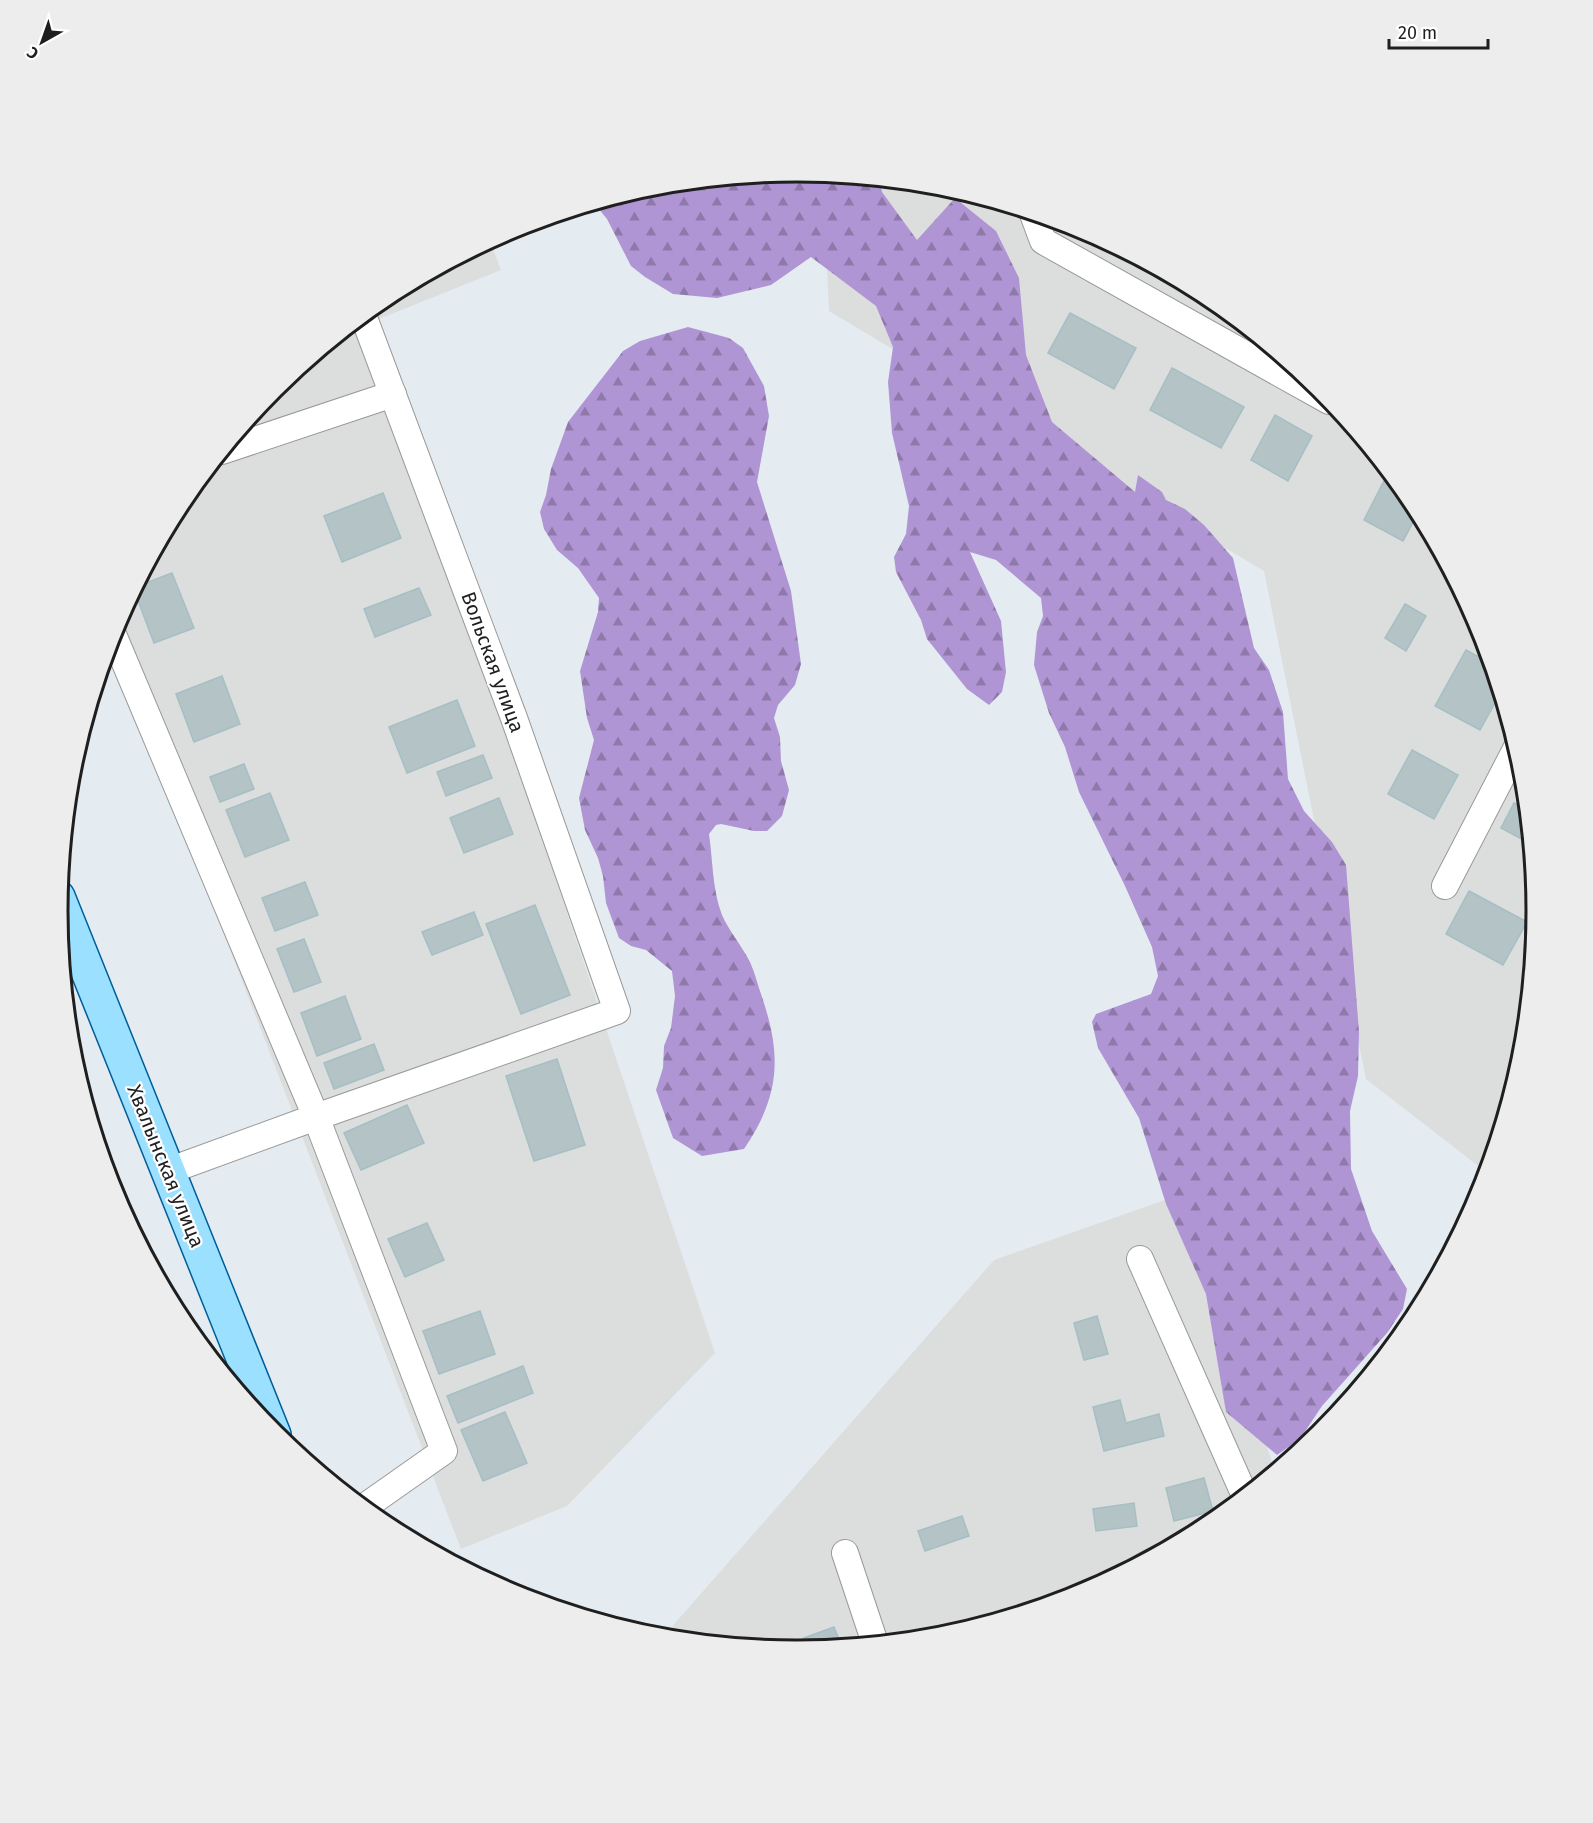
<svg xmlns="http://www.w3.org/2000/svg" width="1593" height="1823" font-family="'Fira Sans',sans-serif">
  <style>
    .residential { fill: #dcdddd }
    .forest { fill: url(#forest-firs) }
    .building { fill: #b4c3c6; stroke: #a5bfc4; stroke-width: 1.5 }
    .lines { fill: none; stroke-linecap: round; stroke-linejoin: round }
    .minor-casing { stroke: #999; stroke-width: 28 }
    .primary-casing { stroke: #005d9a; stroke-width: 36 }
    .minor { stroke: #fff; stroke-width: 26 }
    .primary { stroke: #9be1ff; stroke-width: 33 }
    .labels { text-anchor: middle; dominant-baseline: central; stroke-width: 4.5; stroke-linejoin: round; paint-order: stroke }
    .street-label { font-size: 20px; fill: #1f1f1f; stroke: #fff }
    .rim { fill: none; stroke: #1f1f1f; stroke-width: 3 }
  </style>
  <defs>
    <pattern id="forest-firs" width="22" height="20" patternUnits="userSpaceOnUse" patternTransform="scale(1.5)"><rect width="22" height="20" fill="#b095d4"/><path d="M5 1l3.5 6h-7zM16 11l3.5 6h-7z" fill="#8f79ab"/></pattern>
  </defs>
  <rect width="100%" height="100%" fill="#e4ecf1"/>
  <g class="residential">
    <polygon points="823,175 941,186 1080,228 1208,297 1320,389 1412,501 1480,629 1522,768 1536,912 1522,1056 1486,1172 1366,1079 1264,571 829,311"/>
    <polygon points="490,241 501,270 369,323 715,1353 567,1506 461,1549 110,638 113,628 182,500 274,388 386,296"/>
    <polygon points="1182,1194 1275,1471 1207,1527 1079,1595 940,1637 796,1651 662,1638 994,1260"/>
  </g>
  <g class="forest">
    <polygon points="797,172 879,180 882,192 917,240 955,198 996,231 1019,278 1026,355 1052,422 1135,492 1138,475 1162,492 1166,500 1185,509 1204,525 1233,558 1254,648 1269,670 1283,712 1288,779 1304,811 1332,842 1346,865 1359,1032 1358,1076 1350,1111 1351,1169 1372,1231 1407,1289 1403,1309 1387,1333 1322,1406 1300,1439 1277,1455 1226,1412 1206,1294 1166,1204 1139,1118 1098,1048 1092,1022 1096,1014 1151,994 1158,976 1152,947 1125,886 1079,792 1065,747 1049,713 1034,665 1037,632 1043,616 1041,598 996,560 970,552 1001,621 1006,672 1002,692 989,705 967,689 927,639 921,620 896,572 894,557 906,534 909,506 892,433 888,382 893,347 876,306 811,257 771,285 717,298 673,294 645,277 631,266 607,219 595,204 653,186"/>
    <path d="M688,327L729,338L743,348L764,386L769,416L757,482L791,591L801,664L795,685L778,705L774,718L780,737L781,761L789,790L782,816L767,831H754L721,824L716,825L709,834C713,861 712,889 722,915C729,931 742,946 750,962C755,973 758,986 762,997C782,1056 780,1096 744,1149L702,1156L673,1138L656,1090L663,1068L664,1046L671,1028L675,996L672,971L646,950L631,946L619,938L606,903L603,876L598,858L585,830L579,798L594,740L587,718L580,671L598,612L599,598L578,568L557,550L544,529L540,512L546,495L551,469L568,422L623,351L640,341Z"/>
  </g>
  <g class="building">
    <polygon points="1070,313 1136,348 1114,389 1048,353"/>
    <polygon points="1172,368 1244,407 1221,448 1150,410"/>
    <polygon points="1275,415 1312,436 1288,481 1251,460"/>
    <polygon points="1387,475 1393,478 1412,501 1418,513 1403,541 1364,520"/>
    <polygon points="383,493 401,538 342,562 324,516"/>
    <polygon points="172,573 194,628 154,643 134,590 135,587"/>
    <polygon points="419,588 431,615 375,637 364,609"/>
    <polygon points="1405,604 1426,616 1406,651 1385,638"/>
    <polygon points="1466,650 1490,663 1500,694 1480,730 1435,706"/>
    <polygon points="222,676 240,724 194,742 176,694"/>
    <polygon points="457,700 475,746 407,773 389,727"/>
    <polygon points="1412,750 1458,775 1434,819 1388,794"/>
    <polygon points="483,755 492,778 446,796 437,772"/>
    <polygon points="244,764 254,789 220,802 210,777"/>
    <polygon points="270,793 289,840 245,857 226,810"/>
    <polygon points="499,798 513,834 464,853 450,818"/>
    <polygon points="1514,803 1526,809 1529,843 1501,828"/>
    <polygon points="305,882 318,915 275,931 262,898"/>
    <polygon points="1469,891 1527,922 1503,965 1446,934"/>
    <polygon points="535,905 570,995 521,1014 486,924"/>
    <polygon points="474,912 483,935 432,955 422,932"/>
    <polygon points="304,939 321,982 294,992 277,949"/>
    <polygon points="345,996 361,1039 317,1056 301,1013"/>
    <polygon points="374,1044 384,1070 334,1089 324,1063"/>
    <polygon points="557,1059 585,1145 534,1161 506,1076"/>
    <polygon points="407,1105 424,1143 361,1170 344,1133"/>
    <polygon points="427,1223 444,1260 405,1277 388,1239"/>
    <polygon points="480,1311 495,1354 439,1374 423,1331"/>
    <polygon points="1097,1316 1108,1354 1084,1360 1074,1323"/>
    <polygon points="523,1366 533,1393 458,1423 447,1396"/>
    <polygon points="1120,1400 1126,1423 1159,1414 1164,1436 1104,1451 1093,1407"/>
    <polygon points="505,1412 527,1463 483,1481 461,1430"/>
    <polygon points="1204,1478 1213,1511 1174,1521 1166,1488"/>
    <polygon points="1134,1503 1137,1526 1096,1531 1093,1509"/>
    <polygon points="962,1516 969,1536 925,1551 918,1531"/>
    <polygon points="969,1624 971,1628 940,1637 939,1633"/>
    <polygon points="834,1627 842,1647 809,1650 804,1638"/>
  </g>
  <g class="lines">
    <defs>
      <g id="minor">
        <polyline points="1033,214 1043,241 1329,401"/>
        <polyline points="222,451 393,394"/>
        <polyline points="112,632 316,1117 444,1451 363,1508"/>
        <polyline points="1445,886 1516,749"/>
        <polyline points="168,1171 316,1117 617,1011 514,718 363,315"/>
        <polyline points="1140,1259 1245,1496"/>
        <polyline points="845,1553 875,1643"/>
      </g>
      <polyline id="primary" points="58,897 274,1435"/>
    </defs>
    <use href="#minor" class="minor-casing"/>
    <use href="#primary" class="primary-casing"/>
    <use href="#minor" class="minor"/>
    <use href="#primary" class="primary"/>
  </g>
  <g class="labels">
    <g class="street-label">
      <text transform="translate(493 662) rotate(70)">Вольская улица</text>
      <text transform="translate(166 1166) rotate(68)">Хвалынская улица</text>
    </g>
  </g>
  <path d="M0 0H1593V1823H0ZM68 911a729 729 0 1 1 1458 0a729 729 0 1 1-1458 0Z" fill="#ededed" fill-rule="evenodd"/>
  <path class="rim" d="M68 911a729 729 0 1 1 1458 0a729 729 0 1 1-1458 0Z"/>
  <g transform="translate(42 42) rotate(220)" stroke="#ffffff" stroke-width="4.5" paint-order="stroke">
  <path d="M0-4.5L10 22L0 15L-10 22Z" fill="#1f1f1f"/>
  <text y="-9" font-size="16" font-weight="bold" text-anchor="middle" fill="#1f1f1f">С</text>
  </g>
  <path d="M1389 39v9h99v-9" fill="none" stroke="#1f1f1f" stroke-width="3"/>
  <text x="1398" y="39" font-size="18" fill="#1f1f1f" stroke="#ffffff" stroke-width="4.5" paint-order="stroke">20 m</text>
</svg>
